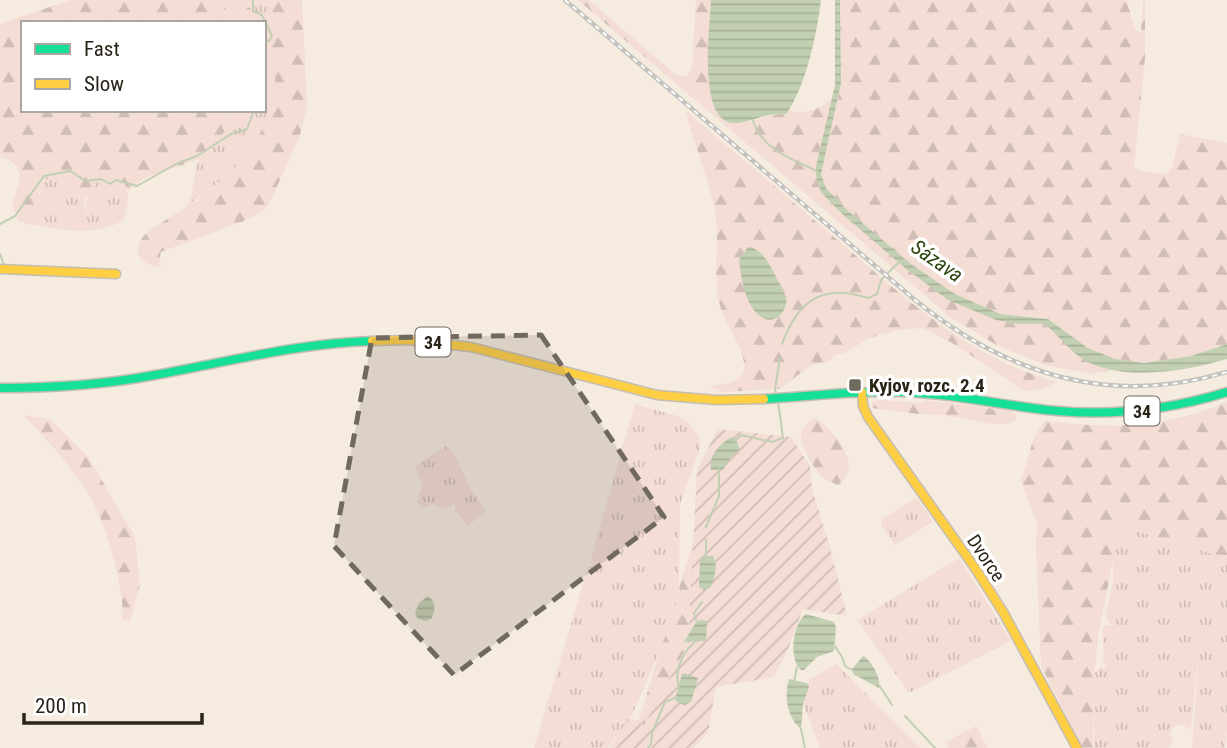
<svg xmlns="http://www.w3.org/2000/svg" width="1227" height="748" font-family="'Roboto Condensed',sans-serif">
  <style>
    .grass { fill: url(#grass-tufts) }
    .forest { fill: url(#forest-firs); fill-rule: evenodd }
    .wetland { fill: url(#wetland-marsh) }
    .garden { fill: url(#garden-furrows) }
    .water { fill: url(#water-rules) }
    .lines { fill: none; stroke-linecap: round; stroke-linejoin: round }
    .stream { stroke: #c3cfb2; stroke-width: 2 }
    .fast-casing { stroke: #c5bdb2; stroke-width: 11 }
    .slow-casing { stroke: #c5bdb2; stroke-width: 11 }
    .fast { stroke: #16e098; stroke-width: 8 }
    .slow { stroke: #ffcf43; stroke-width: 8 }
    .rail-casing { stroke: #c4c2be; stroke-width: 4.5 }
    .rail { stroke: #fff; stroke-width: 2; stroke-dasharray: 5; stroke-linecap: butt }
    .marked { fill: #71695e; fill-opacity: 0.2; stroke: #71695e; stroke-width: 5; stroke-dasharray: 14 9; stroke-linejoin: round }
    .poi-dot { fill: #71695e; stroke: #fff; stroke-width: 2.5 }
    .labels { text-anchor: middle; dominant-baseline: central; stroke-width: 7; stroke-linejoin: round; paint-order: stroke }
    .shield { fill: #fff; stroke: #6a655d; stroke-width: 2 }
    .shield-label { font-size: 18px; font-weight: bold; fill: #2a2318 }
    .poi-label { font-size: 19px; font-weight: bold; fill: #2a2318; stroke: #fff; text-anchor: start }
    .street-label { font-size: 19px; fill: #2a2318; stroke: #fff }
    .water-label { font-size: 21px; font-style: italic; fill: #2e4610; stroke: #fff }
  </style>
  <defs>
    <pattern id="grass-tufts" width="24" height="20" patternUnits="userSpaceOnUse" patternTransform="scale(1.75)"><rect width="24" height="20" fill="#f3ddd5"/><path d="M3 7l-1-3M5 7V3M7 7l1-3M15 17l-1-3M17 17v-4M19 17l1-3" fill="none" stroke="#d0bdb6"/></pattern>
    <pattern id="forest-firs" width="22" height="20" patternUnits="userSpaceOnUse" patternTransform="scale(1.75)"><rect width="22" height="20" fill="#f3ddd5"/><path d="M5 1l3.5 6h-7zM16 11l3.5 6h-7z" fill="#d0bdb6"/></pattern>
    <pattern id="wetland-marsh" width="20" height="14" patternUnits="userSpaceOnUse" patternTransform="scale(1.75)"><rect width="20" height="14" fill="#f3ddd5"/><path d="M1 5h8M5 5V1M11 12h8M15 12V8" fill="none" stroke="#d0bdb6"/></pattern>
    <pattern id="garden-furrows" width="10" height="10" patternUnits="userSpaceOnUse" patternTransform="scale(1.75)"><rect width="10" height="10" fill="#f3ddd5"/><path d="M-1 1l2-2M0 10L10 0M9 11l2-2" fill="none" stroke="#d0bdb6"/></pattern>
    <pattern id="water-rules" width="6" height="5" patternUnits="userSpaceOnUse" patternTransform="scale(1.75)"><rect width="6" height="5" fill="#c3cfb2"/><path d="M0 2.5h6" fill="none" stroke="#a8b198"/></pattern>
  </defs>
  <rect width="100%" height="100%" fill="#f5ecdf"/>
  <g class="grass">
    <path d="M224,0H267C267,23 275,46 276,69C278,102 262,138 241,163C226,179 204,192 187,206C195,191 193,169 201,157C215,136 225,139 232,110H264V23H225Z"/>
    <path d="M44,179C53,180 67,177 74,181C79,185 80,190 86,194L84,202L88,217L86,202L96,183L103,181L108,185L124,183C131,193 127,208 124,219C100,239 46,229 18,221L19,217L40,195L39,187Z"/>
    <polygon points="635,404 681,417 688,422 699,437 700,448 680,504 679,585 674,617 633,713 608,748 534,748 588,567 592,566 593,562 591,558"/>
    <polygon points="446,446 454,454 473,493 486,511 468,526 455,511 455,504 446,509 434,504 423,508 417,502 422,486 415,466"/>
    <polygon points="915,498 918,499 933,522 895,545 881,525 882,519"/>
    <path d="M1123,527L1227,558V732L1225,748H1192L1200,639L1191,730L1182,724L1173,727L1170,733L1173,743L1168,748H1094V674L1101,666L1104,668L1106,664L1102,662C1107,650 1100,639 1104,626L1112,625L1107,620L1106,614L1113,581V539L1115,533Z"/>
    <polygon points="959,558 1011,641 909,693 857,620"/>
    <polygon points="836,664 921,748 820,748 801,698 810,679"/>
  </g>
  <g class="forest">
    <path d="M70,0H224L225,23H23V110H232L227,129L199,159L145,178L128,190L124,183L107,185L102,181L96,183L93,192L88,197L70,179H44L39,187C40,200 33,215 19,217L18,221L12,203C20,183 27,163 0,157V24Z"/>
    <path d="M267,0H302L307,106L299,138L269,204L261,213L241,222L161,252L159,263L162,267C149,266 131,259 140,241C148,228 162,223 174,215C214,189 254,158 270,111C283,73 267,38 267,0Z"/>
    <path d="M578,0H589L676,75L687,77L692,68L696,0H711C710,25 698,116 731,122C749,126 767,114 784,114L789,110C806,116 817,109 832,100L816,166V176L821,192L905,268L948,300L996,320L1017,324H1045L1082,358L1112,370L1091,374L1046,365L998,346L950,317Z"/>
    <polygon points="840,0 1126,0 1136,31 1141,32 1143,0 1145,0 1145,59 1134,167 1140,171 1166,174 1172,167 1180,134 1227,143 1227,344 1191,356 1144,363 1115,359 1088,348 1048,318 1000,314 955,294 911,264 846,209 826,188 821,174 841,83"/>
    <path d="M685,110C737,154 788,198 840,242C909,301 968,358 1058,382L1041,389L1025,391L952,343L923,328L898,330L869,338L847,352L835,355L828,362L812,365L779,389L723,392L708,386C722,384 740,385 744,369C747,353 726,325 721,309C712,283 719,247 716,218C711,184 694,144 685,110ZM770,268L786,296L751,304L743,284Z"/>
    <polygon points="878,400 923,403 924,400 1011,411 1016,416 1016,420 1007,424 992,424 943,415 918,414 872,408 872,403"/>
    <path d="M1227,402V558L1123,527L1115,533L1113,560L1099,631L1094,674L1093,748H1083L1041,666L1036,548L1037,523L1021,481L1034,437L1045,421C1113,429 1162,428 1227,402Z"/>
    <path d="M23,415L50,419L89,458L135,537L140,585L130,621L122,620C124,599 119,581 114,561C109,542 103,522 94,504C79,475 47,439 23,415Z"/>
    <path d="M815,418C833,429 866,467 838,485C833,483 826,480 822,477C814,469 796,440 802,430C804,426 811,421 815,418Z"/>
    <polygon points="695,535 688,645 644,726 639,720 662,644 674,616 679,589"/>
    <polygon points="976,726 988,748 949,748 945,742"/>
  </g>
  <polygon class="wetland" points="226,0 250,1 251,17 226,12 224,9"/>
  <polygon class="garden" points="718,429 791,437 810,466 812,489 830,547 847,616 803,609 789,647 774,677 716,687 708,733 693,748 610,748 628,719 639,720 644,725 688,645 697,470"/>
  <g class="water">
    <path d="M711,0H821C817,33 806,87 786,114C781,114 775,114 770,115C757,117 746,124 732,123C697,118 710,25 711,0Z"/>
    <path d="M835,0H840L841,83L821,174L826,188L846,209L911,264L955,294L1000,314L1048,319L1088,348L1115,359L1144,363L1191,356L1227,344V359C1187,371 1118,383 1081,358C1068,349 1057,334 1045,324H1017L996,320L948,300L905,268L840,212L821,192L816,176V166L835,85Z"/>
    <path d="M748,247C768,249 776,281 786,296C789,311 774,327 760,316C745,305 741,278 739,260Z"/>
    <path d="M732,437L735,438L740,449L730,458L723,470H711C709,455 719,444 732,437Z"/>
    <path d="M713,556C718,565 715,579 710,588L704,590L699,587L700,560L701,557Z"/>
    <path d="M428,596C436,602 436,610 431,619L426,621L417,618L415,613L419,603Z"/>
    <path d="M806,614L834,622L836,628L834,651L817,657L804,670H801C788,658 793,623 806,614Z"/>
    <polygon points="702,620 707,621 706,641 684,642 697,621"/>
    <path d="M863,656C872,661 881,678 879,688L853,674L852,669Z"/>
    <polygon points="684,673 698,678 691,702 685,705 678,703 675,699 682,674"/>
    <path d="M789,679L807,683L809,687L803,704L801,729C787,718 784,695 789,679Z"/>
  </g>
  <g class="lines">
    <g class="stream">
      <polyline points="253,0 253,11 262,15 272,36 269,41 264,40"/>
      <path d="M753,120C760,148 793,160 817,171"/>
      <polyline points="0,224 15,216 44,176 70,171 86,181 101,179 110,184 116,180 137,186 176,164 197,156 231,134 247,129 254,110"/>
      <polyline points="0,254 4,265"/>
      <path d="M782,344C798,300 823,283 868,298L877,294L881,280L899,262"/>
      <polyline points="777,396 775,390 780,357"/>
      <polyline points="735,441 741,435 772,442 783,438 778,401"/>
      <polyline points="706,527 719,496 719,469"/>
      <polyline points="706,555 706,540"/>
      <polyline points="696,620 694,613 702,602"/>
      <polyline points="835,646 842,657 845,666 854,671"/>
      <polyline points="794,682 797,667"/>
      <polyline points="879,685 892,705"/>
      <path d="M679,687C673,669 685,648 698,640"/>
      <polyline points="905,716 935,748"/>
      <polyline points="801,729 805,748"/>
      <polyline points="648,748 651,744 652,733 665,702 677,697"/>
    </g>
    <defs>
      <g id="fast">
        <path d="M0,388C52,388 103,385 155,375C227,362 299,343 372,341"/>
        <path d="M764,399C816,396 868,389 919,393C966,396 1011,407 1058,411C1116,416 1172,409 1227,392"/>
      </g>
      <g id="slow">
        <polyline points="0,269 116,274"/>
        <polyline points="372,341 408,340 471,347 657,395 717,400 764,399"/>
        <polyline points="862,392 863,406 868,417 975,568 1003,612 1077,748"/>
      </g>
    </defs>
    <use href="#fast" class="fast-casing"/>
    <use href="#slow" class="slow-casing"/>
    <use href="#fast" class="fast"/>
    <use href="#slow" class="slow"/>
    <defs>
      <path id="rail" d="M565,0L915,300C1008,375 1110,407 1227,372"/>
    </defs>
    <use href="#rail" class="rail-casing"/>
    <use href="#rail" class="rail"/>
  </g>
  <path class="marked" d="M541,335L664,517L454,675L334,546L372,338Z"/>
  <rect class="poi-dot" x="848" y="378" width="14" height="14" rx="3.5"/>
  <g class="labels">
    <g class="shield">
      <rect x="415.5" y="327.5" width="35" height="29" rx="5"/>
      <rect x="1124.5" y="396.5" width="35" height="29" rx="5"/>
    </g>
    <g class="shield-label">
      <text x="433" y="342">34</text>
      <text x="1142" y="411">34</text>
    </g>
    <g class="poi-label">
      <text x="869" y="385">Kyjov, rozc. 2.4</text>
    </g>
    <g class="street-label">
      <text transform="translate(986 558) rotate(56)">Dvorce</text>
    </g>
    <g class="water-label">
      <text transform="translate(937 261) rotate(35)">Sázava</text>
    </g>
  </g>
  <rect x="21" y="21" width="245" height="91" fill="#ffffff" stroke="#aaa7a3" stroke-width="2"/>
  <rect x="35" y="44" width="35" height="10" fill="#16e098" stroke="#aaa7a3" stroke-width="2"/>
  <text x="84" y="56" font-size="21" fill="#2a2318">Fast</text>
  <rect x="35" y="79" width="35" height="10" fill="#ffcf43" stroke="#aaa7a3" stroke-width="2"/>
  <text x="84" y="91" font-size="21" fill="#2a2318">Slow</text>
  <path d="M24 713v10h178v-10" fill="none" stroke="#2a2318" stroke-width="3.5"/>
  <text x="35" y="713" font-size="21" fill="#2a2318" stroke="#ffffff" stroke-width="5" paint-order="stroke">200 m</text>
</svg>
